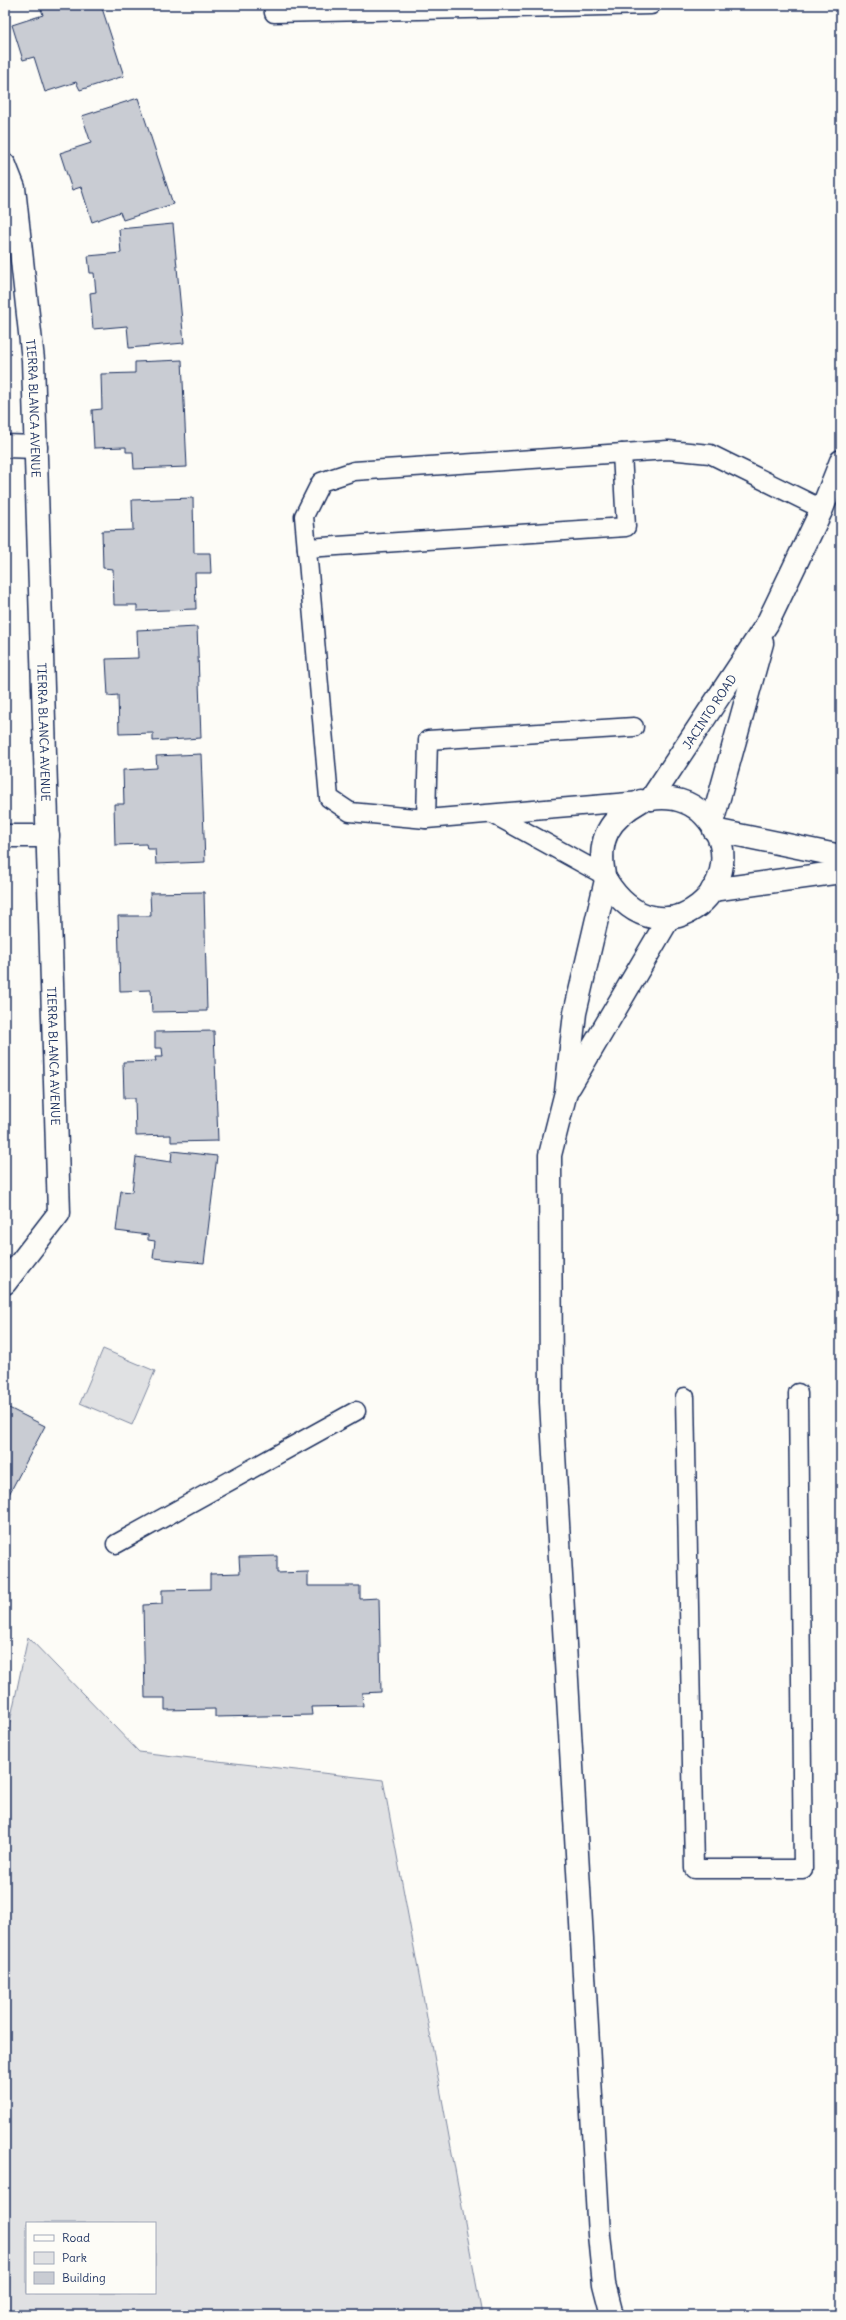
<svg xmlns="http://www.w3.org/2000/svg" width="846" height="2320" font-family="Delius,sans-serif">
  <style>
    .green { fill: #e0e1e3; stroke: #7e88a0; fill-rule: evenodd }
    .building { fill: #c9ccd3; stroke: #1b2f5e }
    .lines { fill: none; stroke-linecap: round; stroke-linejoin: round }
    .lane-casing { stroke: #1b2f5e; stroke-width: 21 }
    .street-casing { stroke: #1b2f5e; stroke-width: 25 }
    .secondary-casing { stroke: #1b2f5e; stroke-width: 25 }
    .lane { stroke: #fdfcf7; stroke-width: 18 }
    .street { stroke: #fdfcf7; stroke-width: 22 }
    .secondary { stroke: #fdfcf7; stroke-width: 22 }
    .labels { text-anchor: middle; dominant-baseline: central; stroke-width: 3; stroke-linejoin: round; paint-order: stroke }
    .street-label { font-size: 12px; fill: #1b2f5e; stroke: #fdfcf7 }
  </style>
  <rect width="100%" height="100%" fill="#fdfcf7"/>
  <filter id="ink" filterUnits="userSpaceOnUse"><feTurbulence type="fractalNoise" baseFrequency=".025" numOctaves="2"/><feDisplacementMap in="SourceGraphic" scale="8" xChannelSelector="R" yChannelSelector="G"/><feConvolveMatrix kernelMatrix="1 2 1 2 8 2 1 2 1" color-interpolation-filters="sRGB"/></filter>
  <g filter="url(#ink)">
    <g class="green">
      <polygon points="103,1349 155,1371 132,1425 80,1403"/>
      <path d="M28,1637L139,1752L383,1780L482,2315H5V1745ZM27,2223H155V2293H27Z"/>
    </g>
    <g class="building">
      <polygon points="40,5 101,5 124,76 80,90 76,82 45,92 34,57 23,60 12,25 43,15"/>
      <polygon points="138,98 173,204 123,220 120,212 92,222 81,187 72,190 60,153 91,143 82,116"/>
      <polygon points="173,224 184,343 129,348 127,326 93,329 90,293 96,292 94,273 90,273 88,256 121,253 119,229"/>
      <polygon points="182,360 187,467 134,469 133,452 126,452 126,447 94,448 92,410 102,409 101,374 135,373 135,362"/>
      <polygon points="193,498 194,553 210,553 211,573 195,573 196,609 137,611 137,605 114,605 113,569 103,568 102,531 133,530 132,500"/>
      <polygon points="197,627 201,738 153,741 153,733 119,734 118,695 108,696 106,659 138,658 137,630"/>
      <polygon points="201,754 205,862 156,864 155,849 147,849 146,844 115,845 114,804 124,804 123,770 157,768 156,756"/>
      <polygon points="204,892 207,1011 152,1012 151,990 120,991 118,916 151,916 150,893"/>
      <polygon points="214,1031 218,1141 171,1142 171,1135 136,1136 135,1098 124,1098 123,1062 156,1061 155,1057 163,1057 162,1048 155,1048 155,1032"/>
      <polygon points="172,1151 217,1156 204,1263 153,1258 155,1241 148,1240 148,1235 116,1231 121,1191 132,1192 136,1157 171,1162"/>
      <polygon points="5,1406 45,1426 5,1502"/>
      <polygon points="277,1556 277,1573 308,1572 308,1586 360,1586 360,1599 379,1598 381,1692 362,1693 363,1706 311,1707 312,1715 215,1717 215,1709 165,1710 165,1698 145,1698 143,1605 162,1604 162,1590 210,1589 210,1574 240,1573 239,1557"/>
    </g>
    <g class="lines">
      <defs>
        <g id="lane">
          <polyline points="273,5 274,13 651,5"/>
          <polyline points="307,548 626,527 622,453"/>
          <polyline points="641,801 426,819 350,812 329,798 304,516 321,482 354,471 668,450 710,454 822,509"/>
          <polyline points="493,814 604,875"/>
          <polyline points="426,819 428,740 634,727"/>
          <polyline points="685,1397 694,1869 803,1869 798,1393"/>
          <polyline points="116,1544 356,1411"/>
        </g>
        <g id="street">
          <path id="s1" d="M5,165L14,188L33,360L59,1213L5,1283"/>
          <polyline points="5,446 36,447"/>
          <polyline points="714,830 841,856"/>
          <polyline points="5,836 48,836"/>
          <polyline points="712,890 841,872"/>
        </g>
        <g id="secondary">
          <path id="s2" d="M651,799L767,624L822,509L841,461"/>
          <polyline points="712,823 762,643"/>
          <path d="M604,875C597,839 609,819 641,801"/>
          <polyline points="606,880 575,1013 566,1092 550,1155 551,1402 599,2235 604,2284 612,2315"/>
          <path d="M606,880C663,972 764,877 704,815C690,801 671,796 651,799"/>
          <polyline points="570,1086 669,918"/>
        </g>
      </defs>
      <use href="#lane" class="lane-casing"/>
      <use href="#street" class="street-casing"/>
      <use href="#secondary" class="secondary-casing"/>
      <use href="#lane" class="lane"/>
      <use href="#street" class="street"/>
      <use href="#secondary" class="secondary"/>
    </g>
  </g>
  <g class="labels">
    <g class="street-label">
      <text stroke="none"><textPath href="#s1" startOffset="246">TIERRA BLANCA AVENUE</textPath></text>
      <text stroke="none"><textPath href="#s2" startOffset="105">JACINTO ROAD</textPath></text>
      <text stroke="none"><textPath href="#s1" startOffset="570">TIERRA BLANCA AVENUE</textPath></text>
      <text stroke="none"><textPath href="#s1" startOffset="894">TIERRA BLANCA AVENUE</textPath></text>
    </g>
  </g>
  <rect width="846" height="2320" fill="none" stroke="#fdfcf7" stroke-width="20"/>
  <rect x="10" y="10" width="826" height="2300" fill="none" stroke="#1b2f5e" stroke-width="1.5" filter="url(#ink)"/>
  <rect x="26" y="2222" width="130" height="72" fill="#fdfcf7" stroke="#a3aaba"/>
  <rect x="34" y="2235" width="20" height="6" fill="#fdfcf7" stroke="#a3aaba"/>
  <text x="62" y="2242" font-size="12" fill="#1b2f5e">Road</text>
  <rect x="34" y="2252" width="20" height="12" fill="#e0e1e3" stroke="#a3aaba"/>
  <text x="62" y="2262" font-size="12" fill="#1b2f5e">Park</text>
  <rect x="34" y="2272" width="20" height="12" fill="#c9ccd3" stroke="#a3aaba"/>
  <text x="62" y="2282" font-size="12" fill="#1b2f5e">Building</text>
</svg>
